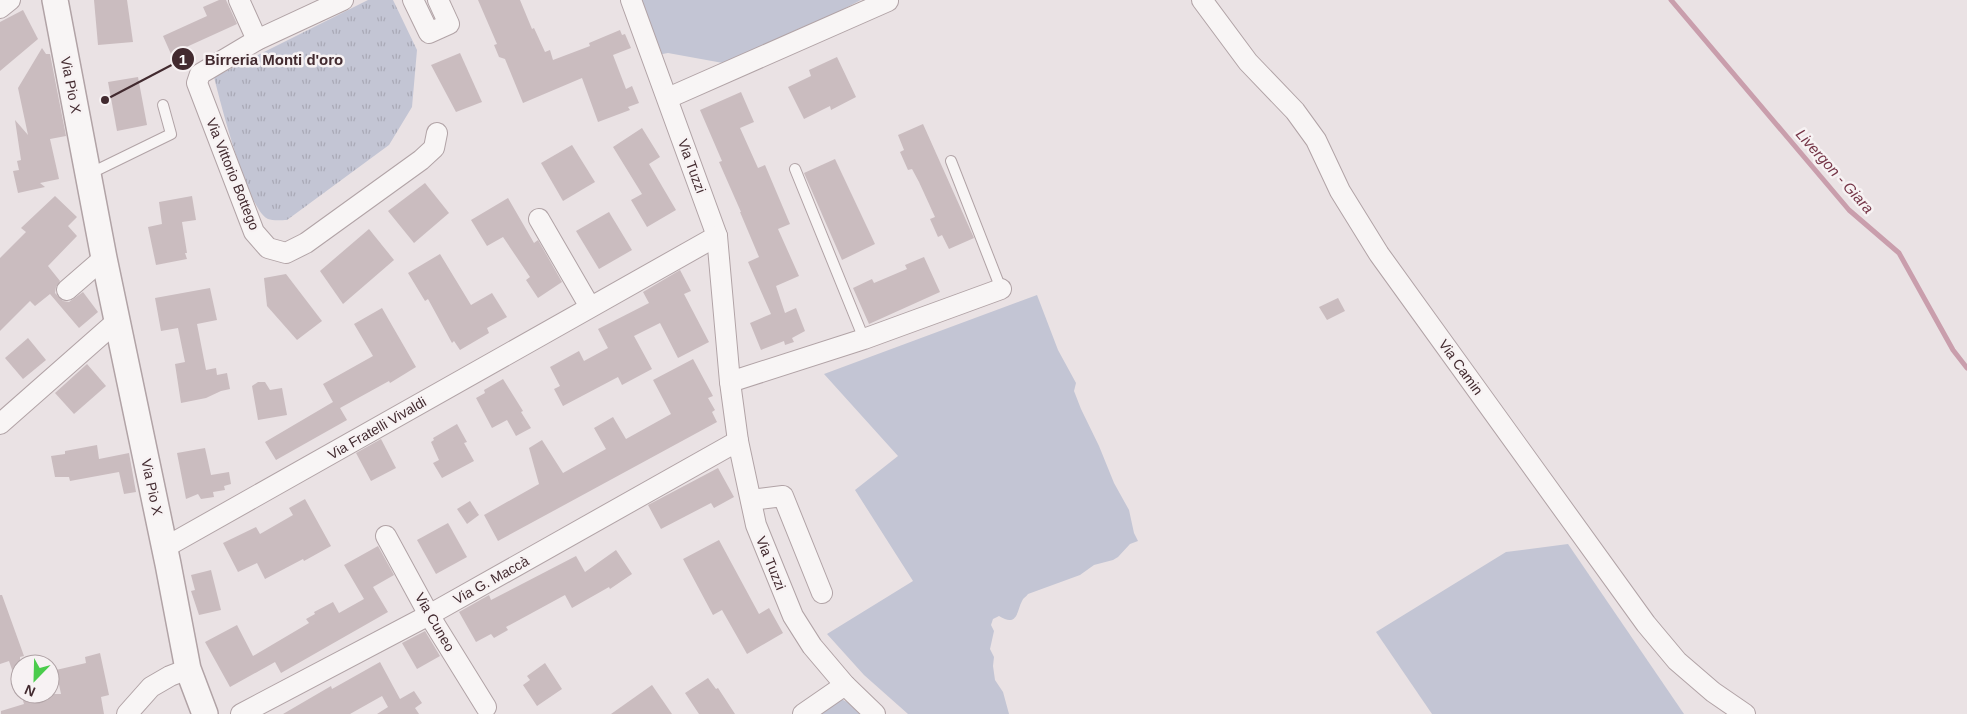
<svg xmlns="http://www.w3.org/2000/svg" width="1967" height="714" font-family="Arial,sans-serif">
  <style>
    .grass { fill: #c3c5d4 }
    .park { fill: url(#park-tufts) }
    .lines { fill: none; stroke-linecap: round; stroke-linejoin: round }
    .stream { stroke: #c99eac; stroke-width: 5 }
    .building { fill: #cabcbf }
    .service-casing { stroke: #b1a3a6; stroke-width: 12 }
    .minor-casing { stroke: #b1a3a6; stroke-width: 22 }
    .tertiary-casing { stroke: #b1a3a6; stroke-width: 28 }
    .service { stroke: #f8f5f5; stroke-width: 10 }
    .minor { stroke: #f8f5f5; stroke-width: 20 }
    .tertiary { stroke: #f8f5f5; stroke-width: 25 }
    .labels { text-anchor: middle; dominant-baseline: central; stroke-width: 5; stroke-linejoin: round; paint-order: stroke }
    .street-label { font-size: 14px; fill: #422a2f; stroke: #f7f2f3 }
    .water-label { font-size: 15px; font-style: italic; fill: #753547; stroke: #f7f2f3 }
    .leader { fill: none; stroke: #422a2f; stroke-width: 2 }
    .callout-dot { fill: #422a2f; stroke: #f7f2f3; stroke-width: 2 }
    .mark-label { font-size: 15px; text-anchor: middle; font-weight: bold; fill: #fff }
    .callout-label { font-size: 15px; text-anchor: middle; font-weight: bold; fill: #422a2f; stroke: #f7f2f3; stroke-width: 5; stroke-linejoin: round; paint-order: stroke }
  </style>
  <defs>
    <pattern id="park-tufts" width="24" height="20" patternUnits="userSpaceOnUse" patternTransform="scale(1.25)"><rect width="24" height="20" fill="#c3c5d4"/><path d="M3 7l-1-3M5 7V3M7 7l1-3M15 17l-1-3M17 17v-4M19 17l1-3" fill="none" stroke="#a9a9b6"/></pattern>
  </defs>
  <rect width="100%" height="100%" fill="#eae2e4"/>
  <g class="grass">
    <polygon points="637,0 861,0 826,18 798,29 750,55 723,63 668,53 657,55"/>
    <path d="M1037,295L1058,350L1076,383L1074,391L1081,409L1099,446L1114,483L1129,510L1134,533L1138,541L1130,544L1118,557L1113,560L1094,565L1080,575L1028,594C1026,597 1023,598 1022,601C1017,610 1018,628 999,616L993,619L991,625L994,631L990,649L994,657L993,666L995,680L1003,692L1009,714H908L864,675L827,634L913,581L855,490L898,456L824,374Z"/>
    <polygon points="1568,544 1684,714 1432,714 1376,632 1506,552"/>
    <polygon points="841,699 847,702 861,714 815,714"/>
  </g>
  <path class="park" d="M368,0H393L417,50L412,107L389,145L287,220C282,220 273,221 268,219C248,211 220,101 214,77Z"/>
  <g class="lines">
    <polyline class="stream" points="1671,0 1849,210 1899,253 1953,350 1967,368"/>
  </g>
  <g class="building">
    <polygon points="94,0 127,0 133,42 98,45"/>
    <polygon points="219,0 226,0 237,24 171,54 163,36 207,16 203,7"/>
    <polygon points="478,0 520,0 532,29 534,28 545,52 550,50 553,60 590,46 589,43 620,30 622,35 625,34 631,48 613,55 626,89 632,86 639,103 628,107 630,110 598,122 582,78 523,103 505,59 499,57 494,45 497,44"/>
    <polygon points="23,10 38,39 0,71 0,22"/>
    <polygon points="42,48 46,54 50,54 66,136 50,139 59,179 40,183 45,187 18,193 13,171 19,170 17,161 21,160 15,120 28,135 18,88"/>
    <polygon points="460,53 482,102 456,112 431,65"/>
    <polygon points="837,57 856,97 831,110 830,106 804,119 788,87 811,76 809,70"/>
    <polygon points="138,77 147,125 117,131 108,82"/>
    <polygon points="741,92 754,122 740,128 758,168 765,165 790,224 778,229 799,276 776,286 785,313 796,308 805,331 792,338 794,342 785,345 784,341 761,350 750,323 771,314 748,262 759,257 740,212 741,212 719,162 722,161 700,110"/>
    <polygon points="923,124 974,238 949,249 942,235 938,237 930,219 935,217 919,182 912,169 908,170 900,152 904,150 898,135"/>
    <polygon points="642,128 660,157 649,164 676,210 647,227 631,200 642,194 613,147"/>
    <polygon points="572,145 595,182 563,201 541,163"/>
    <polygon points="835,159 875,244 842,260 804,173"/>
    <polygon points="425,183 449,213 414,243 388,211"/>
    <polygon points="55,196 77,217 68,226 77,236 48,266 60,281 56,287 55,293 63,301 69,302 83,292 98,312 79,328 50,294 35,306 30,301 0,331 0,258 26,232 21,228"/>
    <polygon points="192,196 196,220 182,222 187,253 185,253 187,259 156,265 148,227 162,224 159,202"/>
    <polygon points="508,198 534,243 538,240 562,282 538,298 526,280 530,277 503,237 487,246 471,220"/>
    <polygon points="609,212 632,250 599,269 576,231"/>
    <polygon points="369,229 394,260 343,304 320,271"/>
    <polygon points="440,254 471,305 492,293 507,317 487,328 489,333 460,350 454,341 452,343 428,299 425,301 408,273"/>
    <polygon points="924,257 940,292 869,324 853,288 872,279 874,283 907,269 905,265"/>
    <polygon points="680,270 691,291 684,294 709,342 678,358 660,323 634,336 652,369 622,385 618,377 563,406 554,389 560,386 550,367 579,351 584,361 608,348 598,329 649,303 643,292"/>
    <polygon points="286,274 322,321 297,340 267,306 264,278"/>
    <polygon points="210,288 217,320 197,324 206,370 216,368 217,375 227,373 230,389 221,391 206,398 181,403 175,364 185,362 178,328 161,331 155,298"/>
    <polygon points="1338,298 1345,311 1327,320 1319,307"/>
    <polygon points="382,308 416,367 390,383 389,381 340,408 347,420 276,460 265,442 333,402 323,384 373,356 354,324"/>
    <polygon points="28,338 46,360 23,379 5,358"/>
    <polygon points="693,359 713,396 708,398 715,410 712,412 717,422 498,541 484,515 539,484 529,448 542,440 563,473 606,449 594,428 613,417 626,439 671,414 653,380"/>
    <polygon points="87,364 106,386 74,414 55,393"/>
    <polygon points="503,379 523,411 521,412 531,428 516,436 507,420 492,428 476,398 485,393 484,390"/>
    <polygon points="258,382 265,382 270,390 282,388 287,415 258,420 252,386"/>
    <polygon points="457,424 467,442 464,443 474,461 442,478 433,463 439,460 431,442 434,440 433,438"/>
    <polygon points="381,439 396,468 371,481 356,453"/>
    <polygon points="97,445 99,459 129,453 136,492 124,494 119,472 70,481 69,477 55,477 51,456 65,454 65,451"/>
    <polygon points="205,448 211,475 229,472 231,484 224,486 225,490 213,492 214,497 201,499 198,494 186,499 177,453"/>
    <polygon points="718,468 734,497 714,508 711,503 661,529 648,505"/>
    <polygon points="305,499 331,546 304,561 303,559 265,579 257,563 238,572 223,543 256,527 260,534 293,515 289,508"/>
    <polygon points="470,501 479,515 467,524 457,509"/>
    <polygon points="448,523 467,557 436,574 417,540"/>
    <polygon points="719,540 759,614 769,608 783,633 747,654 722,610 713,615 683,559"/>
    <polygon points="378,546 394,575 373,587 388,612 281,673 275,662 230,687 205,642 237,625 253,656 309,623 306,619 315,614 314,612 333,602 339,613 364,599 344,565"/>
    <polygon points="616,550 632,574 610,589 609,587 572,608 565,595 506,627 508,630 494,638 491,634 476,642 459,612 489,595 491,600 576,556 585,572"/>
    <polygon points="211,570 221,610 199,615 191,591 195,590 191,575"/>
    <polygon points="0,595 2,595 24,656 20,657 20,687 18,687 9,661 0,664"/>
    <polygon points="425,631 440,656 417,669 402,643"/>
    <polygon points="100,653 109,695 101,697 104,714 1,714 1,711 24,704 21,694 61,694 56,670 86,663 85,657"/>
    <polygon points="380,662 400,699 414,691 422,703 415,708 419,714 377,714 388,707 382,696 350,714 283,714 331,686 332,689"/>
    <polygon points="545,663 562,689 537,706 523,685 530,680 527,676"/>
    <polygon points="708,678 716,689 718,688 735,714 699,714 685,693"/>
    <polygon points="652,685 672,714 611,714"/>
  </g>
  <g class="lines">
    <defs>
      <g id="service">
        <polyline points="951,161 1001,289"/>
        <polyline points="795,169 864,339"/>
        <polyline points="89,174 171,134 163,105"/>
      </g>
      <g id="minor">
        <polyline points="239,0 257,40"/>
        <polyline points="343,0 257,40 200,74 197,83 254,232 268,248 286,253 306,243 421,160 434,148 437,133"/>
        <polyline points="413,0 429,33 449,24 438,0"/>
        <polyline points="631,0 717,236 730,382 738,441 756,525 793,616 812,646 845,685 875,714"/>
        <polyline points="1202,0 1248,62 1295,111 1316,140 1340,191 1379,254 1646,624 1677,661 1713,692 1745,714"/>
        <polyline points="0,8 10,0"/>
        <polyline points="668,98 888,1"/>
        <polyline points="539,219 590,307"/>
        <polyline points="67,290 104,258"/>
        <polyline points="730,382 864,339 1001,289"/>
        <polyline points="0,424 117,321"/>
        <polyline points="751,500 783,496 822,593"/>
        <polyline points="386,536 429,615 486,707"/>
        <polyline points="164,548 717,236"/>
        <polyline points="127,714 151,687 170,676 188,669"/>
        <polyline points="241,714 429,615 738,441"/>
        <polyline points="803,714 845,685"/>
      </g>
      <polyline id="tertiary" points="55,0 104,258 168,564 188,669 205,714"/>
    </defs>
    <use href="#service" class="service-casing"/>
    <use href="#minor" class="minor-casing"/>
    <use href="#tertiary" class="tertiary-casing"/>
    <use href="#service" class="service"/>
    <use href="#minor" class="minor"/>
    <use href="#tertiary" class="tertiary"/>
  </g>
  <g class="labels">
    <g class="street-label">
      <text transform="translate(71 85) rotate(79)">Via Pio X</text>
      <text transform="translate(692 166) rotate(70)">Via Tuzzi</text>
      <text transform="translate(233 174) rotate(68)">Via Vittorio Bottego</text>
      <text transform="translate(1461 367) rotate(54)">Via Camin</text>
      <text transform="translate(377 428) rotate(-30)">Via Fratelli Vivaldi</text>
      <text transform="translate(152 487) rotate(78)">Via Pio X</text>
      <text transform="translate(771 563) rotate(68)">Via Tuzzi</text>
      <text transform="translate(491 580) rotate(-29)">Via G. Maccà</text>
      <text transform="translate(435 622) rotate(60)">Via Cuneo</text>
    </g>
    <g class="water-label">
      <text transform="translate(1835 171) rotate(48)">Livergon - Giara</text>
    </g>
  </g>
  <path class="leader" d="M105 100L183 59"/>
  <g class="callout-dot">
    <circle cx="105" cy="100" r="5"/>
    <circle cx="183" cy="59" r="12"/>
  </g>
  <g class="mark-label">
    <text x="183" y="65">1</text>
  </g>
  <g class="callout-label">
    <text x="274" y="65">Birreria Monti d'oro</text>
  </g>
  <g transform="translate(35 679) rotate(203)"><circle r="24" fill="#f7f2f3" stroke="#afa2a5"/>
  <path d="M0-4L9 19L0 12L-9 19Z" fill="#4acc4b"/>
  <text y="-8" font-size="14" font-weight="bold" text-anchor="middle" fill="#422a2f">N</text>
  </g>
</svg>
